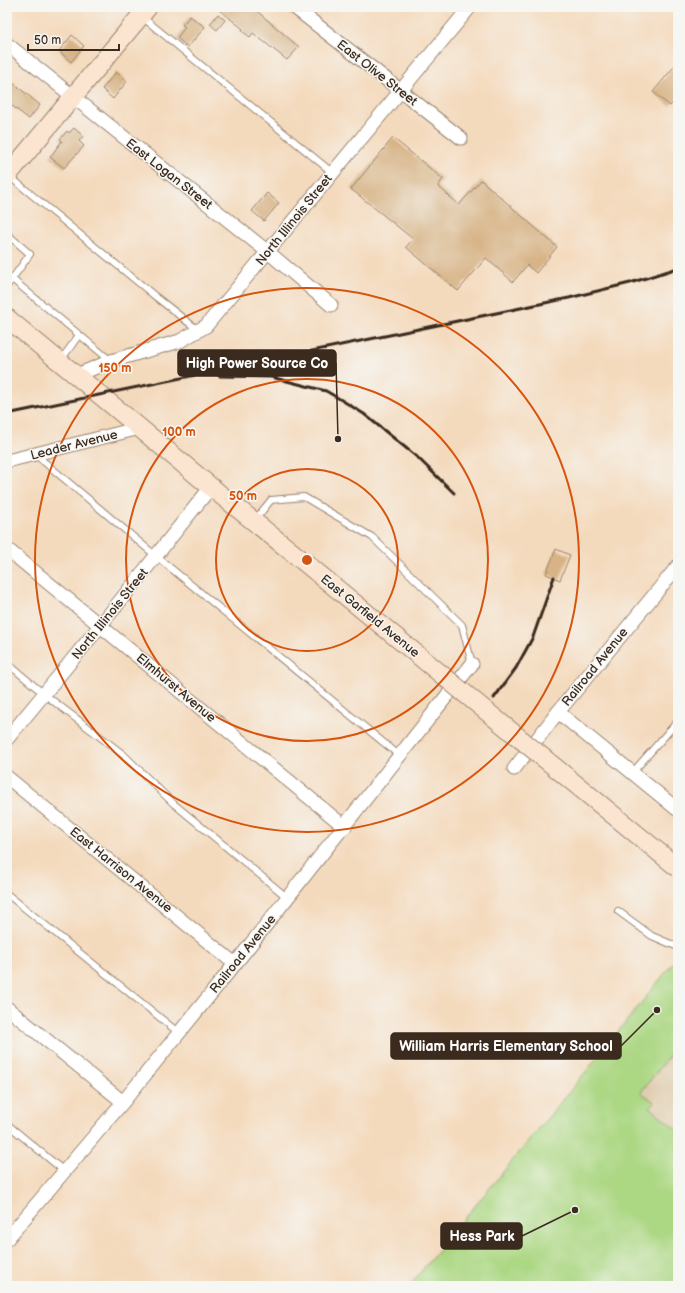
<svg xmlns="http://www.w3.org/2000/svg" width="685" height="1293" font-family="'Balsamiq Sans',sans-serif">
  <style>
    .built { fill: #e1cdb1 }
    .green { fill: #acd783; stroke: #748050 }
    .building { fill: #d7b385 }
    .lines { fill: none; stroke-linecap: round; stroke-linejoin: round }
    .lane-casing { stroke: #98826e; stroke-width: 8 }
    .street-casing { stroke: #98826e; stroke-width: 15 }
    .secondary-casing { stroke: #98826e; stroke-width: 20 }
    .lane { stroke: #fff; stroke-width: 6 }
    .street { stroke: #fff; stroke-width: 13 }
    .secondary { stroke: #fce5d0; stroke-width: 18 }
    .rail { stroke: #3b2a1e; stroke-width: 3 }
    .secondary-bridge-casing { stroke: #98826e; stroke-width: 20; stroke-linecap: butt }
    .secondary-bridge { stroke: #fce5d0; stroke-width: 18 }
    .ring { fill: none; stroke: #d7540e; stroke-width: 2 }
    .labels { text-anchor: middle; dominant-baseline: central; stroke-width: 3; stroke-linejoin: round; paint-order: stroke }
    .street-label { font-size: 13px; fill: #3b2a1e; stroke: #f6f6f2 }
    .centre { fill: #d7540e; stroke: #f6f6f2; stroke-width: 2 }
    .ring-label { font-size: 12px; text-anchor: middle; font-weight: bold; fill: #d7540e; stroke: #f6f6f2; stroke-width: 3; stroke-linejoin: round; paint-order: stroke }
    .leader { fill: none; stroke: #3b2a1e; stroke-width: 1.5 }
    .callout-dot { fill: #3b2a1e; stroke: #f6f6f2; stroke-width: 1.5 }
    .callout { fill: #3b2a1e; stroke: #3b2a1e; stroke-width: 1.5 }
    .callout-label { font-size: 14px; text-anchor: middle; font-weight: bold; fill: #fff }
  </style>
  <rect width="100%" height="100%" fill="#f6f6f2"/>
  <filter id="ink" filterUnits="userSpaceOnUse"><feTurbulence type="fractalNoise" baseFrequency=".025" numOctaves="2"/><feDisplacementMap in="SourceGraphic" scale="8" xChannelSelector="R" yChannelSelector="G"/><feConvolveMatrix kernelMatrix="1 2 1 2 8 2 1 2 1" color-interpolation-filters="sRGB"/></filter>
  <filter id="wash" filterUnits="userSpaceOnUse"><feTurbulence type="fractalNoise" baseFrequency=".012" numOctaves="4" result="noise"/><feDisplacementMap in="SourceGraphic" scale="16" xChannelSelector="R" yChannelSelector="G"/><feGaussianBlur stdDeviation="0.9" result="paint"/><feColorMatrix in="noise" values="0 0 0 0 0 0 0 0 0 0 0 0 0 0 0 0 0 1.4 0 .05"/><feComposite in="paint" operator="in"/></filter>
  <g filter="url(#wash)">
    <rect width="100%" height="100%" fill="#f4dabd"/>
    <polygon class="built" points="678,957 678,1134 593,1063"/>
    <polygon class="green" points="678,957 678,1045 641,1092 654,1102 650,1107 678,1131 678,1286 409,1286 593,1063"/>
    <g id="blocks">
      <g class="building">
        <polygon points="216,7 252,7 299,47 287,60 253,33 250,37 242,31 243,29"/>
        <polygon points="218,14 225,20 217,30 210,24"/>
        <polygon points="190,16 205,27 188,47 177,38 185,27 182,25"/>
        <polygon points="72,35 84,46 71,62 59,51"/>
        <polygon points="678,62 678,97 670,106 653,92"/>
        <polygon points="116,72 127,81 113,99 102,89"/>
        <polygon points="7,78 40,105 29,119 7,102"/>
        <polygon points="74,128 83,136 79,141 84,146 64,168 50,157 62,141 60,139 67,131 69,133"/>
        <polygon points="393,138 443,179 438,186 459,205 481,180 557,247 536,273 527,265 513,282 486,258 458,291 406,247 413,239 351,189"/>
        <polygon points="267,193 279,203 264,221 252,211"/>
        <polygon points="556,549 570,555 560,580 546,574"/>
      </g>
    </g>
  </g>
  <g filter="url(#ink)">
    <use href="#blocks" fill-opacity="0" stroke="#98826e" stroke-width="1"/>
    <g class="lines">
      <defs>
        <g id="lane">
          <polyline points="130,7 333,173"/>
          <polyline points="9,176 156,297 198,330"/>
          <polyline points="7,234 30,254 7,286"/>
          <polyline points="12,279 111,361"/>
          <polyline points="61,360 79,335"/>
          <polyline points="36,455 156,556 400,756"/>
          <polyline points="255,520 271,500 304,497 372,537 462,625 472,664"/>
          <polyline points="7,663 44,694 124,755 174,804 288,898"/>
          <polyline points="632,773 678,721"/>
          <polyline points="7,894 179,1033"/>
          <polyline points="618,911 652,936 678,947"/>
          <polyline points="7,1124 64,1171"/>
        </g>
        <g id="street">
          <polyline points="294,7 461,138"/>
          <polyline points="7,44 268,252 331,305"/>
          <polyline points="77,375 111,361 180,341 206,326 470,7"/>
          <polyline points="7,461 140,428"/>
          <polyline points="7,549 345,827"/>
          <polyline points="558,712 678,810"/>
          <polyline points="7,739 100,626 211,487"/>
          <polyline points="514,769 558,712 678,566"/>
          <polyline points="7,777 235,964"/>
          <polyline points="7,1008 123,1102"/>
          <polyline points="7,1239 123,1102 235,964 472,664"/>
        </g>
        <g id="secondary">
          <polyline points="7,176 148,7"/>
          <polyline points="7,318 211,487 303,561"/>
        </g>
      </defs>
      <use href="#lane" class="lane-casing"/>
      <use href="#street" class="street-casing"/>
      <use href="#secondary" class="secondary-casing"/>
      <use href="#lane" class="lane"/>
      <use href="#street" class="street"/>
      <use href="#secondary" class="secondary"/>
      <g class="rail">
        <polyline points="219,376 271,377 326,391 343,401 364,414 417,457 454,493"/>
        <polyline points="7,414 569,298 630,283 678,268"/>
        <polyline points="494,698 516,668 533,637 554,577"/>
      </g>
      <defs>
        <polyline id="secondary-bridge" points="303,561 678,868"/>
      </defs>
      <use href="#secondary-bridge" class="secondary-bridge-casing"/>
      <use href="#secondary-bridge" class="secondary-bridge"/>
    </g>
  </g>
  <g class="ring">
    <circle cx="307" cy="560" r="91"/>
    <circle cx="307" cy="560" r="181"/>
    <circle cx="307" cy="560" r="272"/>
  </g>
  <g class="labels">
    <g class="street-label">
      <text transform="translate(377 73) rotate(38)">East Olive Street</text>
      <text transform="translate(169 174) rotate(38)">East Logan Street</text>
      <text transform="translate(294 220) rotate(-51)">North Illinois Street</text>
      <text transform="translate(74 445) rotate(-14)">Leader Avenue</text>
      <text transform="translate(110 614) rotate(-51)">North Illinois Street</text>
      <text transform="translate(370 616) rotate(39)">East Garfield Avenue</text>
      <text transform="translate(595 667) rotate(-51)">Railroad Avenue</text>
      <text transform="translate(176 688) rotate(40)">Elmhurst Avenue</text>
      <text transform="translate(121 870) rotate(39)">East Harrison Avenue</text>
      <text transform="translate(243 954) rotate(-51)">Railroad Avenue</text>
    </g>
  </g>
  <circle cx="307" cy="560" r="6" class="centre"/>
  <g class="ring-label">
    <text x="115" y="372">150 m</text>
    <text x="179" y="436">100 m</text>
    <text x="243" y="500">50 m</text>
  </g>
  <path class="leader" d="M338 439L336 363M657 1010L621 1046M575 1210L522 1236"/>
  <g class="callout-dot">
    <circle cx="338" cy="439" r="4"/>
    <circle cx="657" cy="1010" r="4"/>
    <circle cx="575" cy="1210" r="4"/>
  </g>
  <g class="callout">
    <rect x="178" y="350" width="158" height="26" rx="4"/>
    <rect x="391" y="1033" width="230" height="26" rx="4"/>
    <rect x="441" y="1223" width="81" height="26" rx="4"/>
  </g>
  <g class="callout-label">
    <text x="257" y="368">High Power Source Co</text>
    <text x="506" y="1051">William Harris Elementary School</text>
    <text x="482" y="1241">Hess Park</text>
  </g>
  <rect width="685" height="1293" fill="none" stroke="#f6f6f2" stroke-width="24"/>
  <path d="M28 44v6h91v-6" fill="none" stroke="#3b2a1e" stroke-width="2"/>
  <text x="34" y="44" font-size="12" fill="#3b2a1e" stroke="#f6f6f2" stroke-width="3" paint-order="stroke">50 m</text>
</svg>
